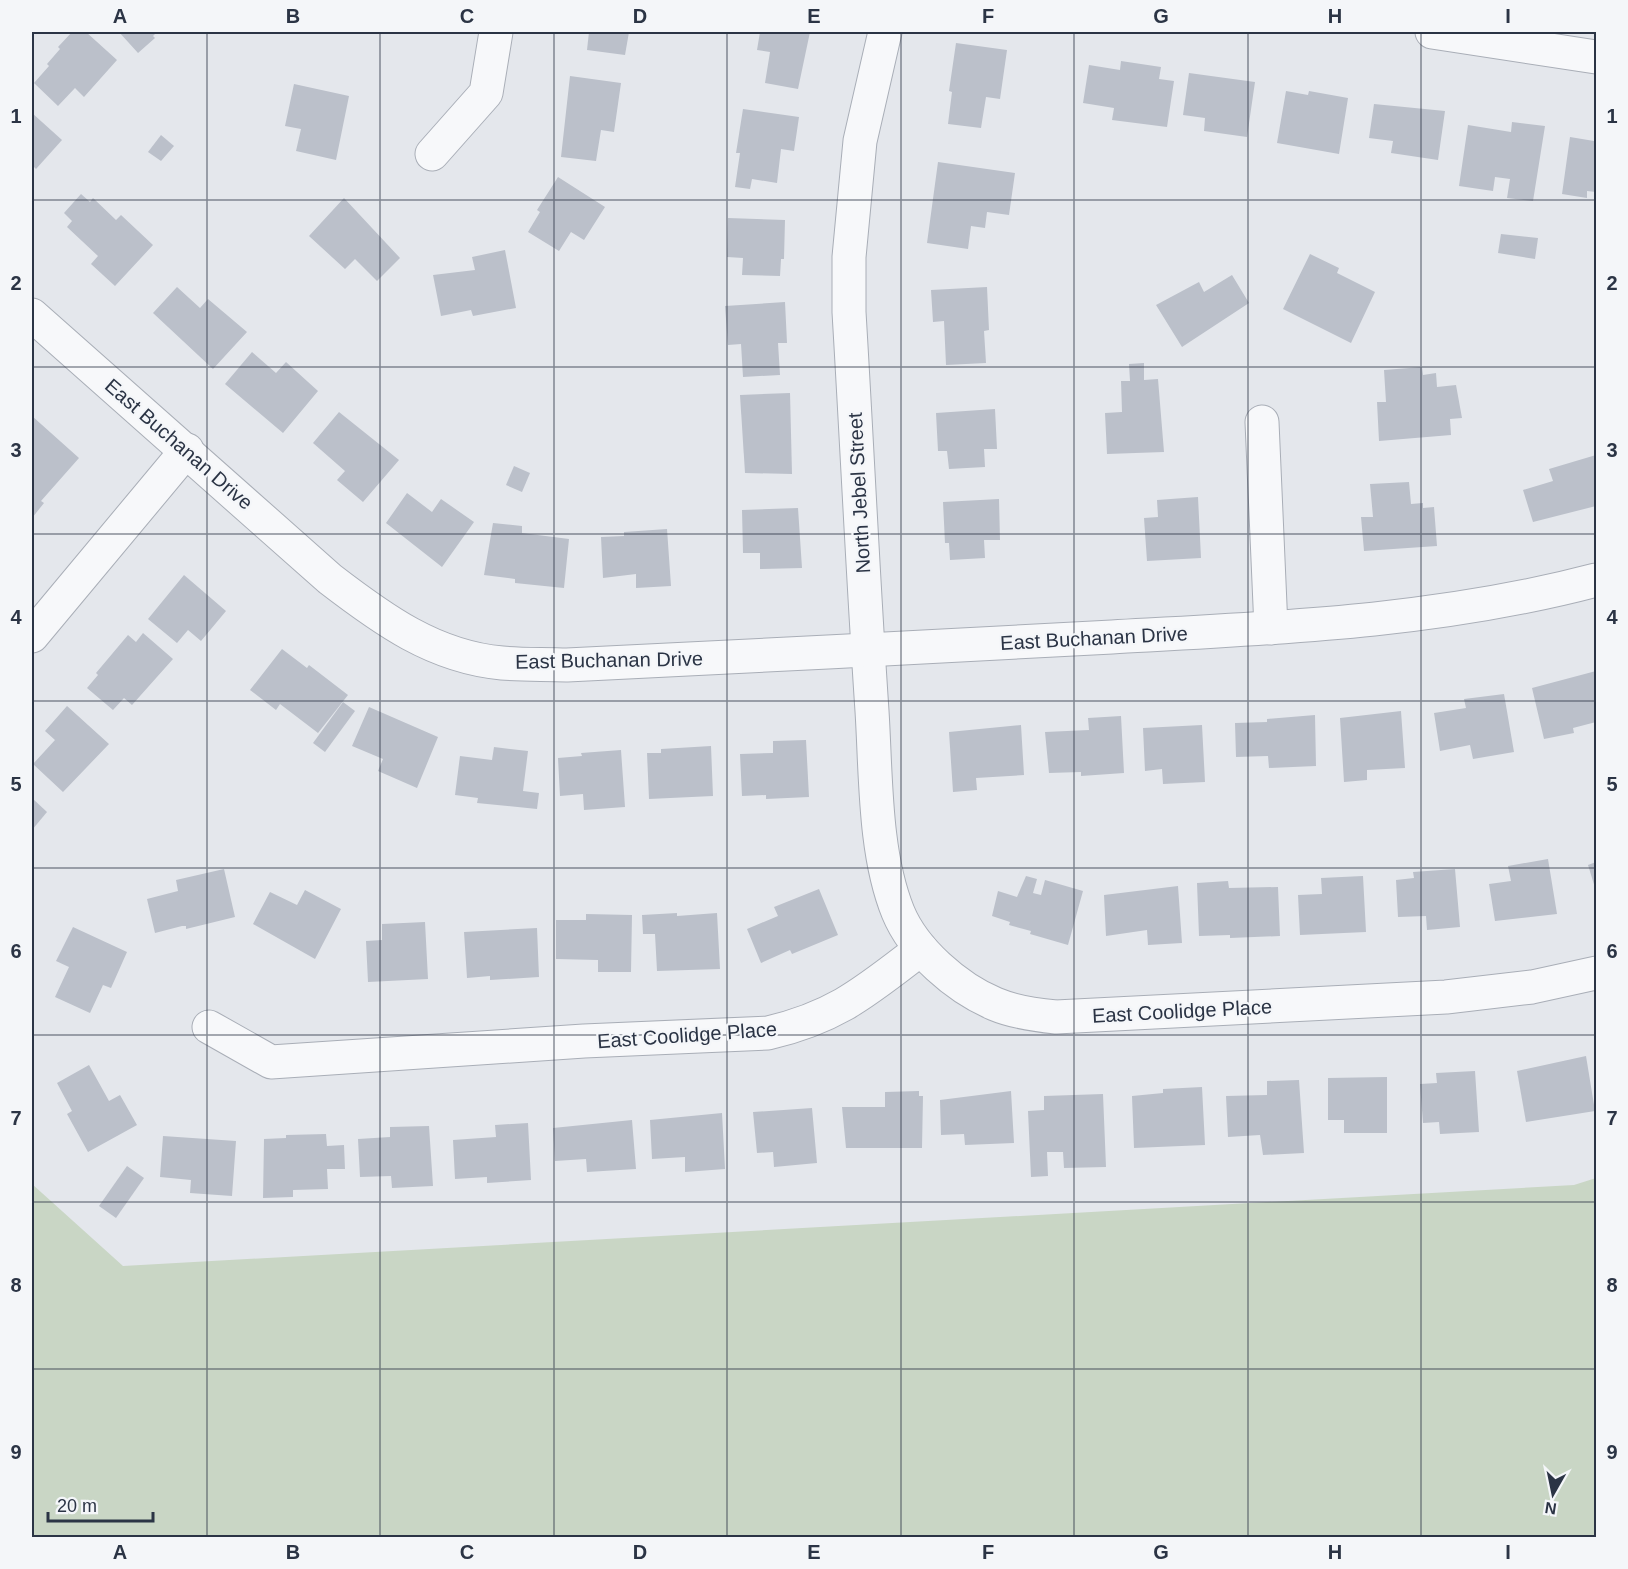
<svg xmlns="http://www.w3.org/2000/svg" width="1628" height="1569" font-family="Arial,sans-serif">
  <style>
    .green { fill: #c9d6c5 }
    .building { fill: #bbc0ca }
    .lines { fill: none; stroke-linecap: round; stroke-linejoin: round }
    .minor-casing { stroke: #a9aeb7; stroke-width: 35 }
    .minor { stroke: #f7f8fa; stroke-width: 33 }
    .grid { fill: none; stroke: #2b3445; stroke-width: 1.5; stroke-opacity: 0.55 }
    .labels { text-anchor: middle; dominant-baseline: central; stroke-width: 4.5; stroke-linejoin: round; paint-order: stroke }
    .street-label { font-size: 20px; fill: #2b3445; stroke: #f4f6f9 }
    .neatline { fill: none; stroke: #2b3445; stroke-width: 2 }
    .grid-label { font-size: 20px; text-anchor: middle; font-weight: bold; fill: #2b3445 }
  </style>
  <rect width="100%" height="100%" fill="#e4e7ec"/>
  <polygon class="green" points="1596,1178 1596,1537 32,1537 32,1184 123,1266 1574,1185"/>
  <g class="building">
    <polygon points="72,32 86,32 117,60 84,97 75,88 58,106 34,83 49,66 47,64 60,49 58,47"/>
    <polygon points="119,32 157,32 153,36 155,38 138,53"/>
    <polygon points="589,32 629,32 625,55 587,50"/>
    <polygon points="760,32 810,32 798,89 765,83 770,52 757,50"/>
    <polygon points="956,43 1007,50 1000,99 986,97 981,128 948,124 952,92 949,91"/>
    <polygon points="1121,61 1161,67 1159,79 1174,81 1167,127 1112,120 1114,108 1083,103 1089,65 1120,70"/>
    <polygon points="1189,73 1255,82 1247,137 1204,131 1205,118 1183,115"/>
    <polygon points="570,76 621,83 614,132 601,130 596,161 561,157"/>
    <polygon points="294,84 349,96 336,160 296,151 301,129 285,126"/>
    <polygon points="1286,91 1308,95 1309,91 1348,98 1339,154 1277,143"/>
    <polygon points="1374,104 1445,111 1438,160 1391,153 1393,141 1369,138"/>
    <polygon points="743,109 799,117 794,151 781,149 777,183 752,179 750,189 735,187 740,153 736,153"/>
    <polygon points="32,113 62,140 36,169 32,165"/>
    <polygon points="1512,122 1545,126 1533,201 1507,198 1510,179 1495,177 1493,191 1459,186 1468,125 1511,132"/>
    <polygon points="1595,130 1596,192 1587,191 1587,198 1562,194 1570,137 1594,141"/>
    <polygon points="161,135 174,146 161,161 148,152"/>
    <polygon points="938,162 1015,173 1009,215 987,212 985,228 971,226 968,249 927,243"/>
    <polygon points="558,177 605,207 584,240 571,232 559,251 528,232 540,212 537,210"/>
    <polygon points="81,194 90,202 93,198 116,220 121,215 153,245 115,286 91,264 98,256 67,227 72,221 64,213"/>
    <polygon points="344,198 400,258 377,281 355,259 345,269 309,236"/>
    <polygon points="728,218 785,220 784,259 781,259 780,276 742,275 743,258 727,257"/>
    <polygon points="1501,234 1538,238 1535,259 1498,253"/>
    <polygon points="505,250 516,308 473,316 471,310 441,316 433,275 475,270 472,257"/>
    <polygon points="1310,254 1339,268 1337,273 1375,292 1351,343 1283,309"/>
    <polygon points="1232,275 1249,303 1182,347 1156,305 1199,282 1204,292"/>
    <polygon points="177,287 200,308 208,299 247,332 213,369 153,313"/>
    <polygon points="987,287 989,330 984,331 986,363 946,365 944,321 933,322 931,290"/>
    <polygon points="785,302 787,343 778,343 780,375 743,377 741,344 728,345 725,306"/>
    <polygon points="252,352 276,373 286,362 318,391 283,433 225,384"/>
    <polygon points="1144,363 1144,380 1158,379 1164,452 1107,454 1105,413 1122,412 1121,381 1130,381 1129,364"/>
    <polygon points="1422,367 1423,375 1436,373 1437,387 1456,385 1462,418 1450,419 1451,435 1379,441 1377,402 1386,402 1384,370"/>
    <polygon points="790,393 792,474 745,473 740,395"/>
    <polygon points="995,409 997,449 984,449 985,467 949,469 947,451 938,451 936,413"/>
    <polygon points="339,412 399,460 363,502 337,480 345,471 313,443"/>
    <polygon points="32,416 79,458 41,501 44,503 32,518"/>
    <polygon points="1596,455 1596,506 1533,522 1523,490 1553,481 1549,469"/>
    <polygon points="514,466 530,473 522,492 506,485"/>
    <polygon points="1409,482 1411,504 1423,503 1423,508 1434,507 1437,546 1364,551 1361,517 1373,517 1370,484"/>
    <polygon points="407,493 432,512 441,499 474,522 442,567 386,523"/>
    <polygon points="1198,497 1201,558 1147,561 1144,518 1158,517 1157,500"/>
    <polygon points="999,499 1000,540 984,540 985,558 950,560 949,543 945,543 943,502"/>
    <polygon points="798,508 802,568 760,569 760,553 743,553 742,510"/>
    <polygon points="493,523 522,526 522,533 569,539 564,588 515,583 515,579 484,575"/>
    <polygon points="667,529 671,586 636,588 636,574 603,578 601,537 624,536 624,532"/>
    <polygon points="184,575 226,611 201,641 188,630 177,643 148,619"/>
    <polygon points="143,633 173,659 132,705 124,698 113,710 87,688 98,675 96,673 128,635 136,642"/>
    <polygon points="282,649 307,668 309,665 348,695 318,733 280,704 276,710 250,690"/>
    <polygon points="1596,671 1596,722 1573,728 1574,733 1544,739 1532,688"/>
    <polygon points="1504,694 1514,752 1473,759 1470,745 1440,751 1434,713 1466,708 1464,699"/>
    <polygon points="343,702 355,711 325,752 313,743"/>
    <polygon points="67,706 109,744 63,792 33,764 55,740 45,731"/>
    <polygon points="369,707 438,737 417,788 378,771 383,759 352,746"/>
    <polygon points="1401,711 1405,768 1367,770 1367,780 1344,782 1340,718"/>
    <polygon points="1315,715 1316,766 1269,768 1268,756 1236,757 1235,723 1267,722 1267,719"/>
    <polygon points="1121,716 1124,773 1081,776 1081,772 1049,773 1045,732 1089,730 1088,718"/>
    <polygon points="1021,725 1024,775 976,778 977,790 953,792 949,732"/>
    <polygon points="1202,725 1205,782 1163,784 1162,769 1145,771 1143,728"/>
    <polygon points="806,740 809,797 766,799 766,795 742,796 740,754 773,753 773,741"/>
    <polygon points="711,746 713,796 649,799 647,753 661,753 661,749"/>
    <polygon points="494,747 528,751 523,791 539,793 537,809 477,803 478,798 455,795 460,756 492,760"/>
    <polygon points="621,750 625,807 584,810 583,794 560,796 558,758 582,756 581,753"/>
    <polygon points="32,798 47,812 32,830"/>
    <polygon points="1548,859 1557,914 1495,921 1489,884 1511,881 1508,866"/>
    <polygon points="1596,862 1596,891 1588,865"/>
    <polygon points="224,869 235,917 186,929 186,926 182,926 155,933 147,899 178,891 176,880"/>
    <polygon points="1455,869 1460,927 1427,930 1426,916 1398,917 1396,880 1414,878 1413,872"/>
    <polygon points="1026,876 1037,879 1033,893 1041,895 1045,880 1083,891 1068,945 1030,934 1031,931 1009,925 1010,922 992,916 998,891 1017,897"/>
    <polygon points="1363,876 1366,932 1300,935 1298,895 1322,894 1321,878"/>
    <polygon points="1228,881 1229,888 1278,887 1280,936 1230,938 1230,935 1199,936 1197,883"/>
    <polygon points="1178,886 1182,943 1148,945 1147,930 1106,936 1104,895"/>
    <polygon points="819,889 838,935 792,954 790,950 761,963 747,929 778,916 774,907"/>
    <polygon points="305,890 341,909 315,959 253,924 270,892 297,905"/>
    <polygon points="677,913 677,916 717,913 720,969 657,971 655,934 643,934 642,915"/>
    <polygon points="586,914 632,915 631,972 598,972 598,960 556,959 556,920 586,920"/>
    <polygon points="425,922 428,979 368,982 366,941 382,940 382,924"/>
    <polygon points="73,927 127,952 111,988 103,985 90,1013 55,997 69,967 56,961"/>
    <polygon points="537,928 539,977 490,980 490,976 467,978 464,932"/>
    <polygon points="1586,1056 1595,1111 1526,1122 1517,1071"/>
    <polygon points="89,1065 109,1101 120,1095 137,1125 88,1152 67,1114 72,1111 57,1083"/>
    <polygon points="1475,1071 1479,1132 1440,1134 1439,1122 1423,1123 1420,1084 1437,1083 1436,1073"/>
    <polygon points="1387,1077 1387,1133 1344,1133 1344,1120 1328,1120 1328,1078"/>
    <polygon points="1299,1080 1304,1153 1263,1155 1260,1135 1228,1137 1226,1096 1267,1095 1267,1081"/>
    <polygon points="1202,1087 1205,1145 1134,1148 1132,1096 1163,1093 1163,1089"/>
    <polygon points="919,1091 919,1096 923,1096 922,1148 846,1148 842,1107 885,1107 885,1092"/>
    <polygon points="1011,1091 1014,1143 965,1145 964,1134 941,1135 940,1100"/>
    <polygon points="1103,1094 1106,1167 1064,1168 1063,1152 1047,1152 1048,1176 1031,1177 1028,1111 1044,1110 1044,1096"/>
    <polygon points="812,1108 817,1163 774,1167 773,1152 757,1153 753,1112"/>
    <polygon points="722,1113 725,1169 685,1172 685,1157 652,1159 650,1120"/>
    <polygon points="632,1120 636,1169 587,1172 586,1159 555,1161 553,1128"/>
    <polygon points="528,1123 531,1180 487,1183 487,1177 455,1179 453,1140 496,1137 495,1125"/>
    <polygon points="429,1126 433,1186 392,1188 391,1176 360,1177 358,1139 390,1137 390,1127"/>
    <polygon points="326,1134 327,1146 344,1145 345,1169 327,1169 328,1189 293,1190 293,1197 263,1198 264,1139 286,1138 286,1135"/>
    <polygon points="163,1136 236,1141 232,1196 190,1193 191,1180 160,1177"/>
    <polygon points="127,1166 144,1178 116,1218 99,1206"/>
  </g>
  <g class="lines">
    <defs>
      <g id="minor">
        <path d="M885,32L860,141L849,257V312C857,445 863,578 872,711C876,774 874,853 898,912C914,951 957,988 995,1004C1014,1012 1035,1015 1056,1017L1446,997L1532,987L1596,973"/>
        <polyline points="1432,32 1596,57"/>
        <polyline points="432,154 486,93 496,32"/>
        <path d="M32,315L330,579C382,619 434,657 502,663C523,665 545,664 567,665C749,656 930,647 1112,637C1276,628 1437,622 1596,580"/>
        <polyline points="1262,422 1271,628"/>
        <polyline points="32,636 187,450"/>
        <path d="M209,1027L271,1062L584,1041L768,1033C837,1017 866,991 921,949"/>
      </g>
    </defs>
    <use href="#minor" class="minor-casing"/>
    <use href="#minor" class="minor"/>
  </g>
  <path class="grid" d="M207,32V1538M380,32V1538M554,32V1538M727,32V1538M901,32V1538M1074,32V1538M1248,32V1538M1421,32V1538M32,200H1596M32,367H1596M32,534H1596M32,701H1596M32,868H1596M32,1035H1596M32,1202H1596M32,1369H1596"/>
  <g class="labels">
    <g class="street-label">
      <text transform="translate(179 444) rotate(41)">East Buchanan Drive</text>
      <text transform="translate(859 493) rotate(-93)">North Jebel Street</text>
      <text transform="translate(1094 638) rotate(-3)">East Buchanan Drive</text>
      <text transform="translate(609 660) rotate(-1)">East Buchanan Drive</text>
      <text transform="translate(1182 1011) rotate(-3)">East Coolidge Place</text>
      <text transform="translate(687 1035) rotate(-4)">East Coolidge Place</text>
    </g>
  </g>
  <rect width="1628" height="1569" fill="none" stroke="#f4f6f9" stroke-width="66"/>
  <g transform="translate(1553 1494) rotate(189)" stroke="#f4f6f9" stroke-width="4.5" paint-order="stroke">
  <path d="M0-4.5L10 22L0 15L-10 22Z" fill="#2b3445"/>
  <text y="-9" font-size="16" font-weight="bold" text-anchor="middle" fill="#2b3445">N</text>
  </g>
  <path d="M48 1512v9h105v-9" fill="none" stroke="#2b3445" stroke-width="3"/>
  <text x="57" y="1512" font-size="18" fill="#2b3445" stroke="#f4f6f9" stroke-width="4.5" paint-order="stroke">20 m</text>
  <rect x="33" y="33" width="1562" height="1503" class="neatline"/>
  <g class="grid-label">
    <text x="120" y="23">A</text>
    <text x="293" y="23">B</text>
    <text x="467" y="23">C</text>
    <text x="640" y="23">D</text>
    <text x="814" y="23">E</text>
    <text x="988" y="23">F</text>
    <text x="1161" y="23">G</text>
    <text x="1335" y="23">H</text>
    <text x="1508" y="23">I</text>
    <text x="16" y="123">1</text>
    <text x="1612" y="123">1</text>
    <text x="16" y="290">2</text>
    <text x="1612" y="290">2</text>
    <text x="16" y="457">3</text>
    <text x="1612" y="457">3</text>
    <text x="16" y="624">4</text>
    <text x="1612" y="624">4</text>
    <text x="16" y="791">5</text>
    <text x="1612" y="791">5</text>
    <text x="16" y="958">6</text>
    <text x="1612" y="958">6</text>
    <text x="16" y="1125">7</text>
    <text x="1612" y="1125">7</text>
    <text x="16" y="1292">8</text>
    <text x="1612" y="1292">8</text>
    <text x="16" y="1459">9</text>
    <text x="1612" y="1459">9</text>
    <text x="120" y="1559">A</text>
    <text x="293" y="1559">B</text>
    <text x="467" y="1559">C</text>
    <text x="640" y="1559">D</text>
    <text x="814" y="1559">E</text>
    <text x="988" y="1559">F</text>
    <text x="1161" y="1559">G</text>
    <text x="1335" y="1559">H</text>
    <text x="1508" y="1559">I</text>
  </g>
</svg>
